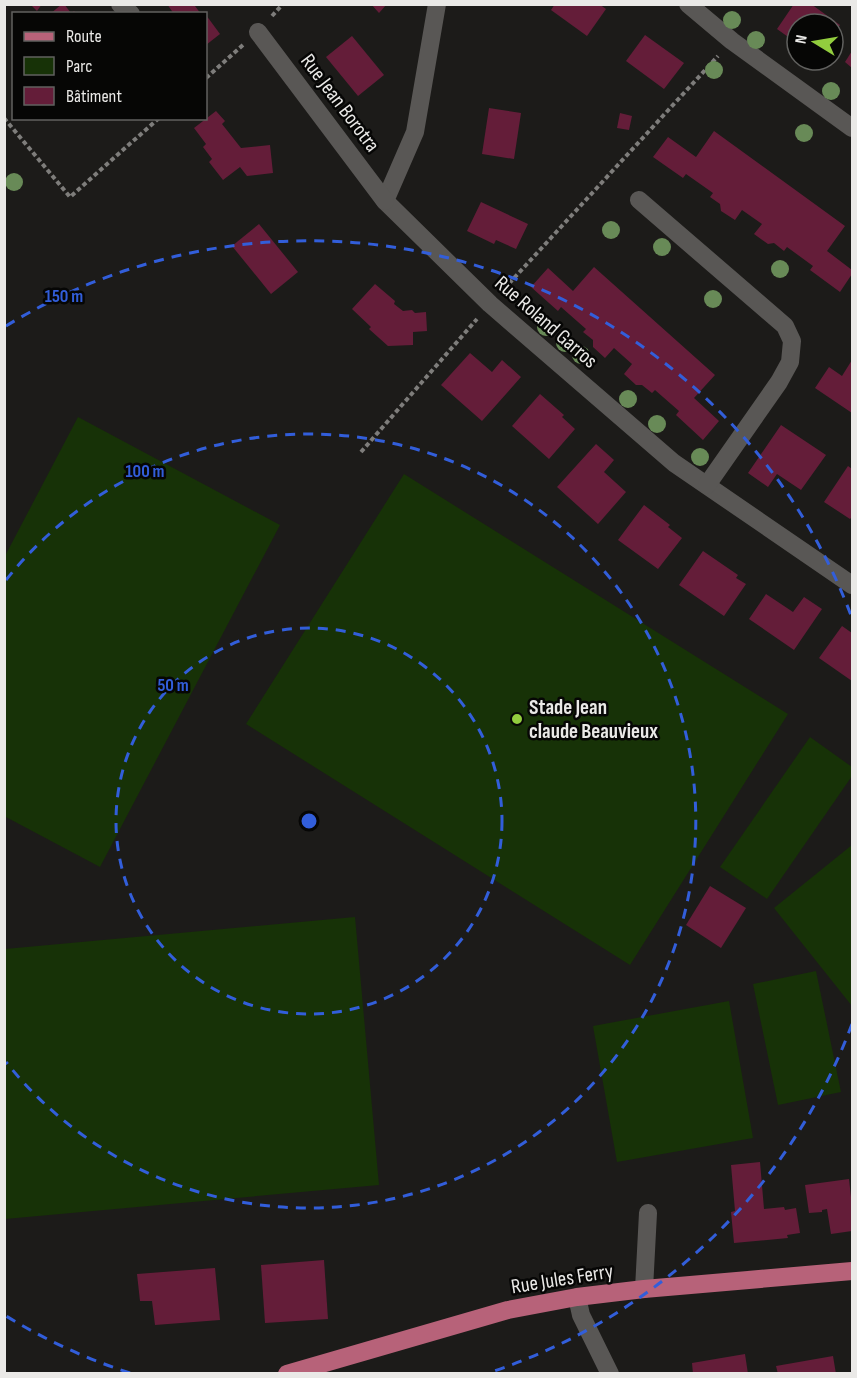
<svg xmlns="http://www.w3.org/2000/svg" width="857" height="1378" font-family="'Sofia Sans Condensed',sans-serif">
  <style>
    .green { fill: #173207 }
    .building { fill: #641d39 }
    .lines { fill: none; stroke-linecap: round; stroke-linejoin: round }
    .path { stroke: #7e7d7b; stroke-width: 4; stroke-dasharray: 4.5 3; stroke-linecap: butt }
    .minor { stroke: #595755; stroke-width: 18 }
    .major { stroke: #b76279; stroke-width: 18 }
    .tree { fill: #688a57 }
    .ring { fill: none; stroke: #325eda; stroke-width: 3; stroke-dasharray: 10 8 }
    .poi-dot { fill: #92cd3e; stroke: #060605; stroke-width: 2 }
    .labels { text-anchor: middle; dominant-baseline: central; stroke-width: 5; stroke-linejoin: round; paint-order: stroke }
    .street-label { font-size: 21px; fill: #eae9e7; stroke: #060605 }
    .poi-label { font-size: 21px; font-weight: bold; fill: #eae9e7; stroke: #060605; text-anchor: start }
    .centre { fill: #325eda; stroke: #060605; stroke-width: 3 }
    .ring-label { font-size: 18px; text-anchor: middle; font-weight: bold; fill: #325eda; stroke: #060605; stroke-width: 5; stroke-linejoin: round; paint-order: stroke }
  </style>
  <rect width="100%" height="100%" fill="#1c1b19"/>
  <g class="green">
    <polygon points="78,417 280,525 100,867 4,816 5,556"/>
    <polygon points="404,474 788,714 630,965 246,724"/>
    <polygon points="810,737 852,767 852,776 767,899 720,867"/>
    <polygon points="852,845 852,1006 774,908"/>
    <polygon points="355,917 379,1185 5,1219 5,949"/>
    <polygon points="816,971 841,1092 778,1105 753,984"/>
    <polygon points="729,1001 753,1138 617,1162 593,1026"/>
  </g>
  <g class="building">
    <polygon points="30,4 42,4 37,11"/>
    <polygon points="62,4 64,4 71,13 74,11 77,14 50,14"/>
    <polygon points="167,4 197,4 195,6 201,14 174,14"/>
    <polygon points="371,4 387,4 379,13"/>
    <polygon points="555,4 599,4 606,9 587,36 551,10"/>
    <polygon points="794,4 811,4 840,25 833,35 833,24 797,24 797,47 789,42 791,39 777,29"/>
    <polygon points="206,15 220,34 206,45"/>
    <polygon points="645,35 684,63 664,89 626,61"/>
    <polygon points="352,36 384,75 358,96 326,57"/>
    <polygon points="852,51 852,68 845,62"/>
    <polygon points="489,108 521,113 514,159 482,154"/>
    <polygon points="216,111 225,121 222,124 241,148 270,145 273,173 247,176 240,167 223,180 209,162 212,159 203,147 206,144 194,128"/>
    <polygon points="620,113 632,116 629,130 617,128"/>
    <polygon points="714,131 845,226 827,251 852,270 852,274 840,292 810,270 813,266 787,247 784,251 774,243 768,244 754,234 762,224 742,210 735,220 721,211 720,204 710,197 713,193 686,174 683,178 653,157 668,137 696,157"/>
    <polygon points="481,202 528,224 516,249 496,240 494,244 467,231"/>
    <polygon points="259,224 298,272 271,294 232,246"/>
    <polygon points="594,267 715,375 694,398 719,421 703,440 676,415 679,411 655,390 652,393 642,385 636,385 624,374 632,364 614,348 605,358 593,347 593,340 583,332 586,329 561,307 558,311 531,287 548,268 573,291"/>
    <polygon points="375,284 395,301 394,304 403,311 412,310 415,313 426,312 427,331 413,332 413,345 388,346 369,329 371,327 352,309"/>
    <polygon points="470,353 492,372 502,360 521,377 482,421 441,385"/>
    <polygon points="852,360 852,413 815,388 829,367 842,376"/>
    <polygon points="540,394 564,415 562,417 575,429 549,459 512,426"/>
    <polygon points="781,425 826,455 801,490 777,474 768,487 748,473"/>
    <polygon points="596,444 614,460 604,472 626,492 598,524 557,487"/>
    <polygon points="848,466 852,469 852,517 850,519 824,502"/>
    <polygon points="644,505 670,525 668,527 682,538 658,569 618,540"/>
    <polygon points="703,551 738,575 736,578 746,584 724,616 679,585"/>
    <polygon points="766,594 793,612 804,597 822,609 794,650 749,619"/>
    <polygon points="842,626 852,633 852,681 819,658"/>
    <polygon points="710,886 746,908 721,948 686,925"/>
    <polygon points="760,1162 764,1209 784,1207 785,1210 796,1208 800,1233 787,1235 788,1238 734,1243 731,1212 735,1211 731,1165"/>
    <polygon points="849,1179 851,1197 852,1197 852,1231 831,1234 827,1209 822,1210 822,1212 809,1213 805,1185"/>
    <polygon points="324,1260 328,1319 265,1323 261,1265"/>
    <polygon points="215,1268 220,1320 155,1325 152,1301 140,1301 137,1274"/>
    <polygon points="745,1354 748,1374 693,1374 692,1363"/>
    <polygon points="833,1356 836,1374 778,1374 776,1366"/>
  </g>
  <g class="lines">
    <g class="path">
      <polyline points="272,16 283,4"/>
      <polyline points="206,78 243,45"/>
      <polyline points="4,118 70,197 159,118"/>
      <polyline points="504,289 718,56"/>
      <polyline points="361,452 477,319"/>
    </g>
    <g class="minor">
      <polyline points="120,4 131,14"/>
      <polyline points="437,4 415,132 385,201 490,304 674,463 852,585"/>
      <polyline points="688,4 732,41 852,128"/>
      <polyline points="258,32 385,201"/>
      <polyline points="639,200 785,326 792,341 790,362 779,382 707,485"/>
      <polyline points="644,1289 648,1213"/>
      <polyline points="577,1297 581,1315 610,1374"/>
    </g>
    <polyline class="major" points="287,1374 508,1310 577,1297 644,1289 852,1271"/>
  </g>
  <g class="tree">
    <circle cx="732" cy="20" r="9"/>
    <circle cx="756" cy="40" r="9"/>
    <circle cx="714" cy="70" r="9"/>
    <circle cx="831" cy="91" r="9"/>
    <circle cx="804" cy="133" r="9"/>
    <circle cx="14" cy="182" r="9"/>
    <circle cx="611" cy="230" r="9"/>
    <circle cx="662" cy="247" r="9"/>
    <circle cx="780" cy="269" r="9"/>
    <circle cx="713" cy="299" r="9"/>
    <circle cx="546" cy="327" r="9"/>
    <circle cx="565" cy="343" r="9"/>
    <circle cx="581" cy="355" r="9"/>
    <circle cx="628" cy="399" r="9"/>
    <circle cx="657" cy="424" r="9"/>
    <circle cx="700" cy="457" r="9"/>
  </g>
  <g class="ring">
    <circle cx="309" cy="821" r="193"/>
    <path d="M6 580A387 387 0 1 1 6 1062"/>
    <path d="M852 1024A580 580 0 0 1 488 1373M130 1373A580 580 0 0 1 6 1316M6 326A580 580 0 0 1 852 618"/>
  </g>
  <circle class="poi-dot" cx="517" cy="719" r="6"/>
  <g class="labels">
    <g class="street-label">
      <text transform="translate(340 103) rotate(53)">Rue Jean Borotra</text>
      <text transform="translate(546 322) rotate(41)">Rue Roland Garros</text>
      <text transform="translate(562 1279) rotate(-9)">Rue Jules Ferry</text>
    </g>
    <g class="poi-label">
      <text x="529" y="707">Stade Jean<tspan x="529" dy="24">claude Beauvieux</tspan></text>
    </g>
  </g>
  <circle cx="309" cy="821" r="9" class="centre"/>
  <g class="ring-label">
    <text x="64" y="302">150 m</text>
    <text x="145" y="477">100 m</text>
    <text x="173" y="691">50 m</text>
  </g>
  <rect width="857" height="1378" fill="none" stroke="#eae9e7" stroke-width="12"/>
  <rect x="12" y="12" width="195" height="108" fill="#060605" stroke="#61615f" stroke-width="1.5"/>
  <rect x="24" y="32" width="30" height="9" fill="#b76279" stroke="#61615f" stroke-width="1.5"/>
  <text x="66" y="42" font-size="18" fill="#eae9e7">Route</text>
  <rect x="24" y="57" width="30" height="18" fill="#173207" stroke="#61615f" stroke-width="1.5"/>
  <text x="66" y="72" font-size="18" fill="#eae9e7">Parc</text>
  <rect x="24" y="87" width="30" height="18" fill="#641d39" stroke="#61615f" stroke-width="1.5"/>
  <text x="66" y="102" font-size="18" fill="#eae9e7">Bâtiment</text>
  <g transform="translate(815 42) rotate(281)"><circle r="28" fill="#060605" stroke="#61615f" stroke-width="1.5"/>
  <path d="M0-4.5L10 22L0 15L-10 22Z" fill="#92cd3e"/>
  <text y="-9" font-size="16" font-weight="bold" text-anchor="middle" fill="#eae9e7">N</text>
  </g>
</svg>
